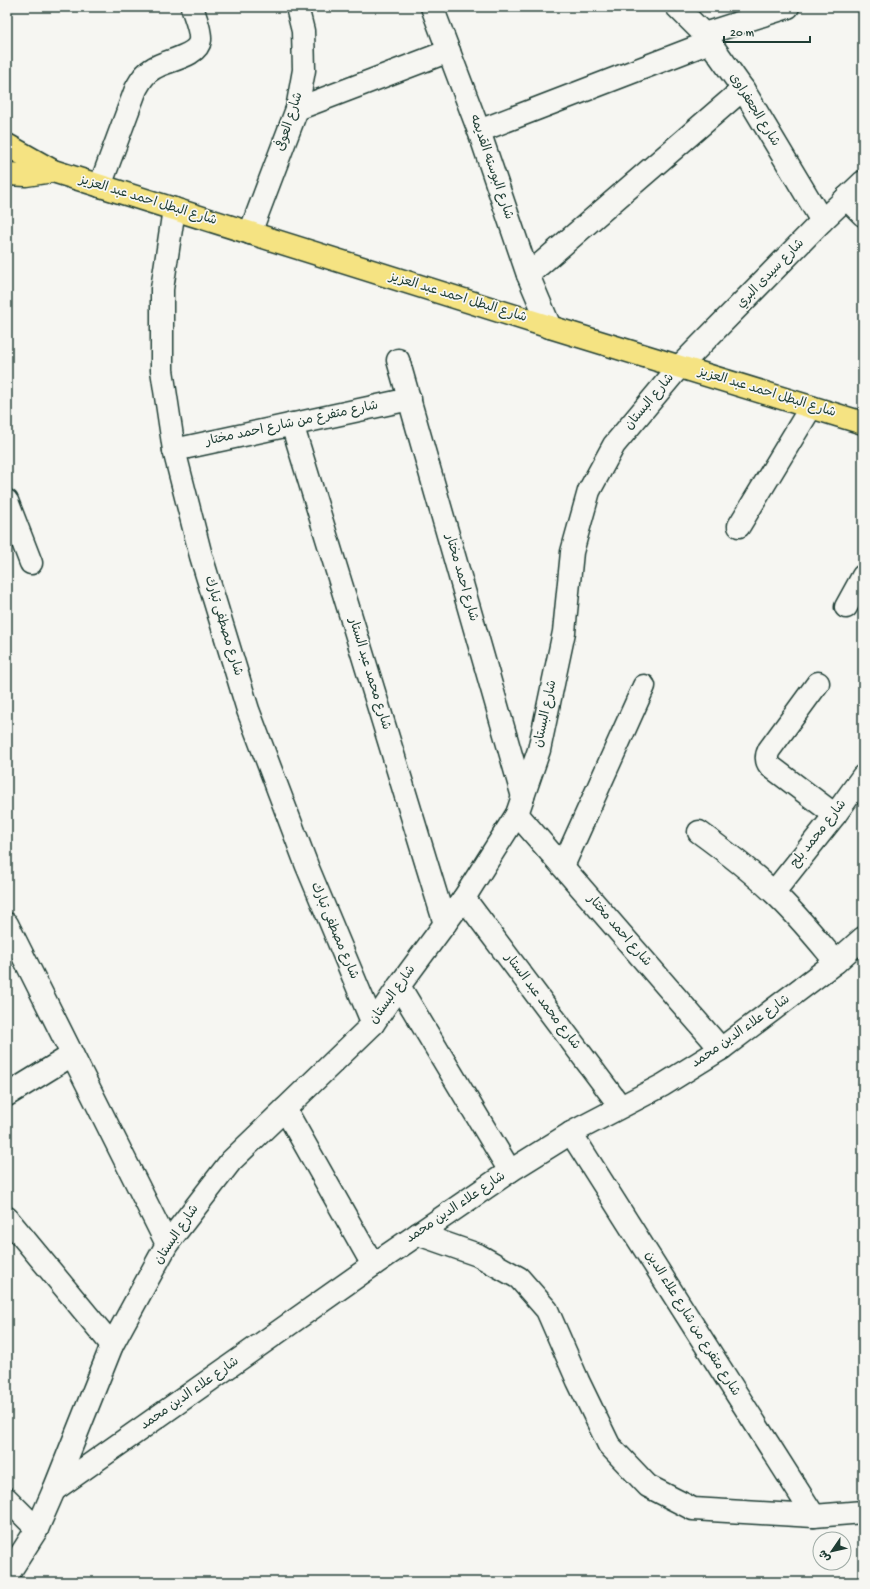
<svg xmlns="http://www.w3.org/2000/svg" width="870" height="1589" font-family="'Gochi Hand','Playpen Sans Arabic',sans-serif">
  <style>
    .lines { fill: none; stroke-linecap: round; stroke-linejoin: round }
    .minor-casing { stroke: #1f3d34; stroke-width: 25 }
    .major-casing { stroke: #1f3d34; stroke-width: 25 }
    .minor { stroke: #f6f6f2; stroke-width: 22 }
    .major { stroke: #f5e382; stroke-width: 22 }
    .labels { text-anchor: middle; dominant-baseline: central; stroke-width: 3.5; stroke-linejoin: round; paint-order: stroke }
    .street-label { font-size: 13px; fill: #1f3d34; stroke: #f6f6f2 }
  </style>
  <rect width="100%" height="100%" fill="#f6f6f2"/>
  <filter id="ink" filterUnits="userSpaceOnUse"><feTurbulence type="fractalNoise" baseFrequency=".025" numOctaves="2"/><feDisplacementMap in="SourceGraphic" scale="8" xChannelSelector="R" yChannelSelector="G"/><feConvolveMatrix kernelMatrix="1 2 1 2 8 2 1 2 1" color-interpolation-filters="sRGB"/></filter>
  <g filter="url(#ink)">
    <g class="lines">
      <defs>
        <g id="minor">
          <polyline points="432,7 479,131 528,275 550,327"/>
          <polyline points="677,7 704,34 743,89 822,221"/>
          <polyline points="704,34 788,7"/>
          <polyline points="297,109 449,51"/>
          <polyline points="479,131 710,42"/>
          <path d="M100,186L136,89C141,80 145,73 154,68C166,60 198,57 200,40C201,30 195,17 192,7"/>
          <polyline points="846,198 863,215"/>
          <polyline points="174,209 162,289 162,370 174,450 201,556 248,710 307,866 373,1024"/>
          <polyline points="250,233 297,109 304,70 303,31 297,7"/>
          <polyline points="528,275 743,89"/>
          <polyline points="398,360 523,797"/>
          <polyline points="292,424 445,924"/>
          <polyline points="174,450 410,399"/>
          <polyline points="7,501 31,563"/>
          <polyline points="739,526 811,407"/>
          <polyline points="846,607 863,576"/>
          <path d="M818,683L769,750C766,756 766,761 770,766L835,815"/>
          <polyline points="517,814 721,1049"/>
          <path d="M699,832C725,851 750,870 773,892C796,913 816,938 836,962"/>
          <polyline points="563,866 644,686"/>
          <polyline points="774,892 835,815 863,776"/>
          <polyline points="464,898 620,1106"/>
          <polyline points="7,924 167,1244"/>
          <polyline points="399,986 510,1171"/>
          <polyline points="7,1095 72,1055"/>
          <polyline points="285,1109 373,1265"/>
          <polyline points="571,1133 814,1516"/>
          <polyline points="7,1218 112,1345"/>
          <polyline points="418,1234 478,1255 519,1278 547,1310 578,1381 609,1445 648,1486 693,1509 814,1516 863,1512"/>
          <polyline points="54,1490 373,1265 510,1171 571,1133 663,1085 721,1049 836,962 863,938"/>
          <polyline points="7,1499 37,1529"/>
          <polyline points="7,1576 37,1529 54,1490 112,1345 167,1244 231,1161 373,1024 399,986 464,898 517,814 539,750 564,632 572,552 589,491 614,445 680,366 822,221 863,182"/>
        </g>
        <g id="major">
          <polyline points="7,145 53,171 550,327 863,423"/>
          <polyline points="7,174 26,175 53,171"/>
        </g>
      </defs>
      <use href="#minor" class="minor-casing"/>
      <use href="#major" class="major-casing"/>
      <use href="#minor" class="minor"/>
      <use href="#major" class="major"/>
    </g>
  </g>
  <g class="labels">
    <g class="street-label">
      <text transform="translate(754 110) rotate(58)">شارع الجعفراوى</text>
      <text transform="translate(290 122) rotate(-72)">شارع العوفى</text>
      <text transform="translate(491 167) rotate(71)">شارع البوسته القديمه</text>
      <text transform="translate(148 201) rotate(17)">شارع البطل احمد عبد العزيز</text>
      <text transform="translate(771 274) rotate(-46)">شارع سيدى البري</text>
      <text transform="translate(458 298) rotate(17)">شارع البطل احمد عبد العزيز</text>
      <text transform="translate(767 393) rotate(17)">شارع البطل احمد عبد العزيز</text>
      <text transform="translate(650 402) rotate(-50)">شارع البستان</text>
      <text transform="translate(292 424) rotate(-12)">شارع متفرع من شارع احمد مختار</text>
      <text transform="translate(461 578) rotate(74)">شارع احمد مختار</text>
      <text transform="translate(223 626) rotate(73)">شارع مصطفى تبارك</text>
      <text transform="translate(369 674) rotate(73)">شارع محمد عبد الستار</text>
      <text transform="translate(546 714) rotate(-78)">شارع البستان</text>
      <text transform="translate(819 834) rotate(-52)">شارع محمد بلح</text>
      <text transform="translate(334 931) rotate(67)">شارع مصطفى تبارك</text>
      <text transform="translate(619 931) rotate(49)">شارع احمد مختار</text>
      <text transform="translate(393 995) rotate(-54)">شارع البستان</text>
      <text transform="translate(542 1002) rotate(53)">شارع محمد عبد الستار</text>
      <text transform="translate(741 1032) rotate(-35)">شارع علاء الدين محمد</text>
      <text transform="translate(456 1208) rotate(-34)">شارع علاء الدين محمد</text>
      <text transform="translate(177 1235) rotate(-56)">شارع البستان</text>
      <text transform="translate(692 1324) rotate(58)">شارع متفرع من شارع علاء الدين</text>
      <text transform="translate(190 1394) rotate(-35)">شارع علاء الدين محمد</text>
    </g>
  </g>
  <rect width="870" height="1589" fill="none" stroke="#f6f6f2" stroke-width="24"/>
  <rect x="12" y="12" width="846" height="1565" fill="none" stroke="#1f3d34" stroke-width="1.5" filter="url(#ink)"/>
  <g transform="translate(832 1551) rotate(236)"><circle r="19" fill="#f6f6f2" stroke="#a0aca6"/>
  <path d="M0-3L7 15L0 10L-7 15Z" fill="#1f3d34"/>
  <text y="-6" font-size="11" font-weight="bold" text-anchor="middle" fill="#1f3d34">ش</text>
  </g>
  <path d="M724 36v6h86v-6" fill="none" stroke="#1f3d34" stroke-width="2"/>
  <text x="730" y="36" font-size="12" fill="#1f3d34" stroke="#f6f6f2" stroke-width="3" paint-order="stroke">20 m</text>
</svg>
